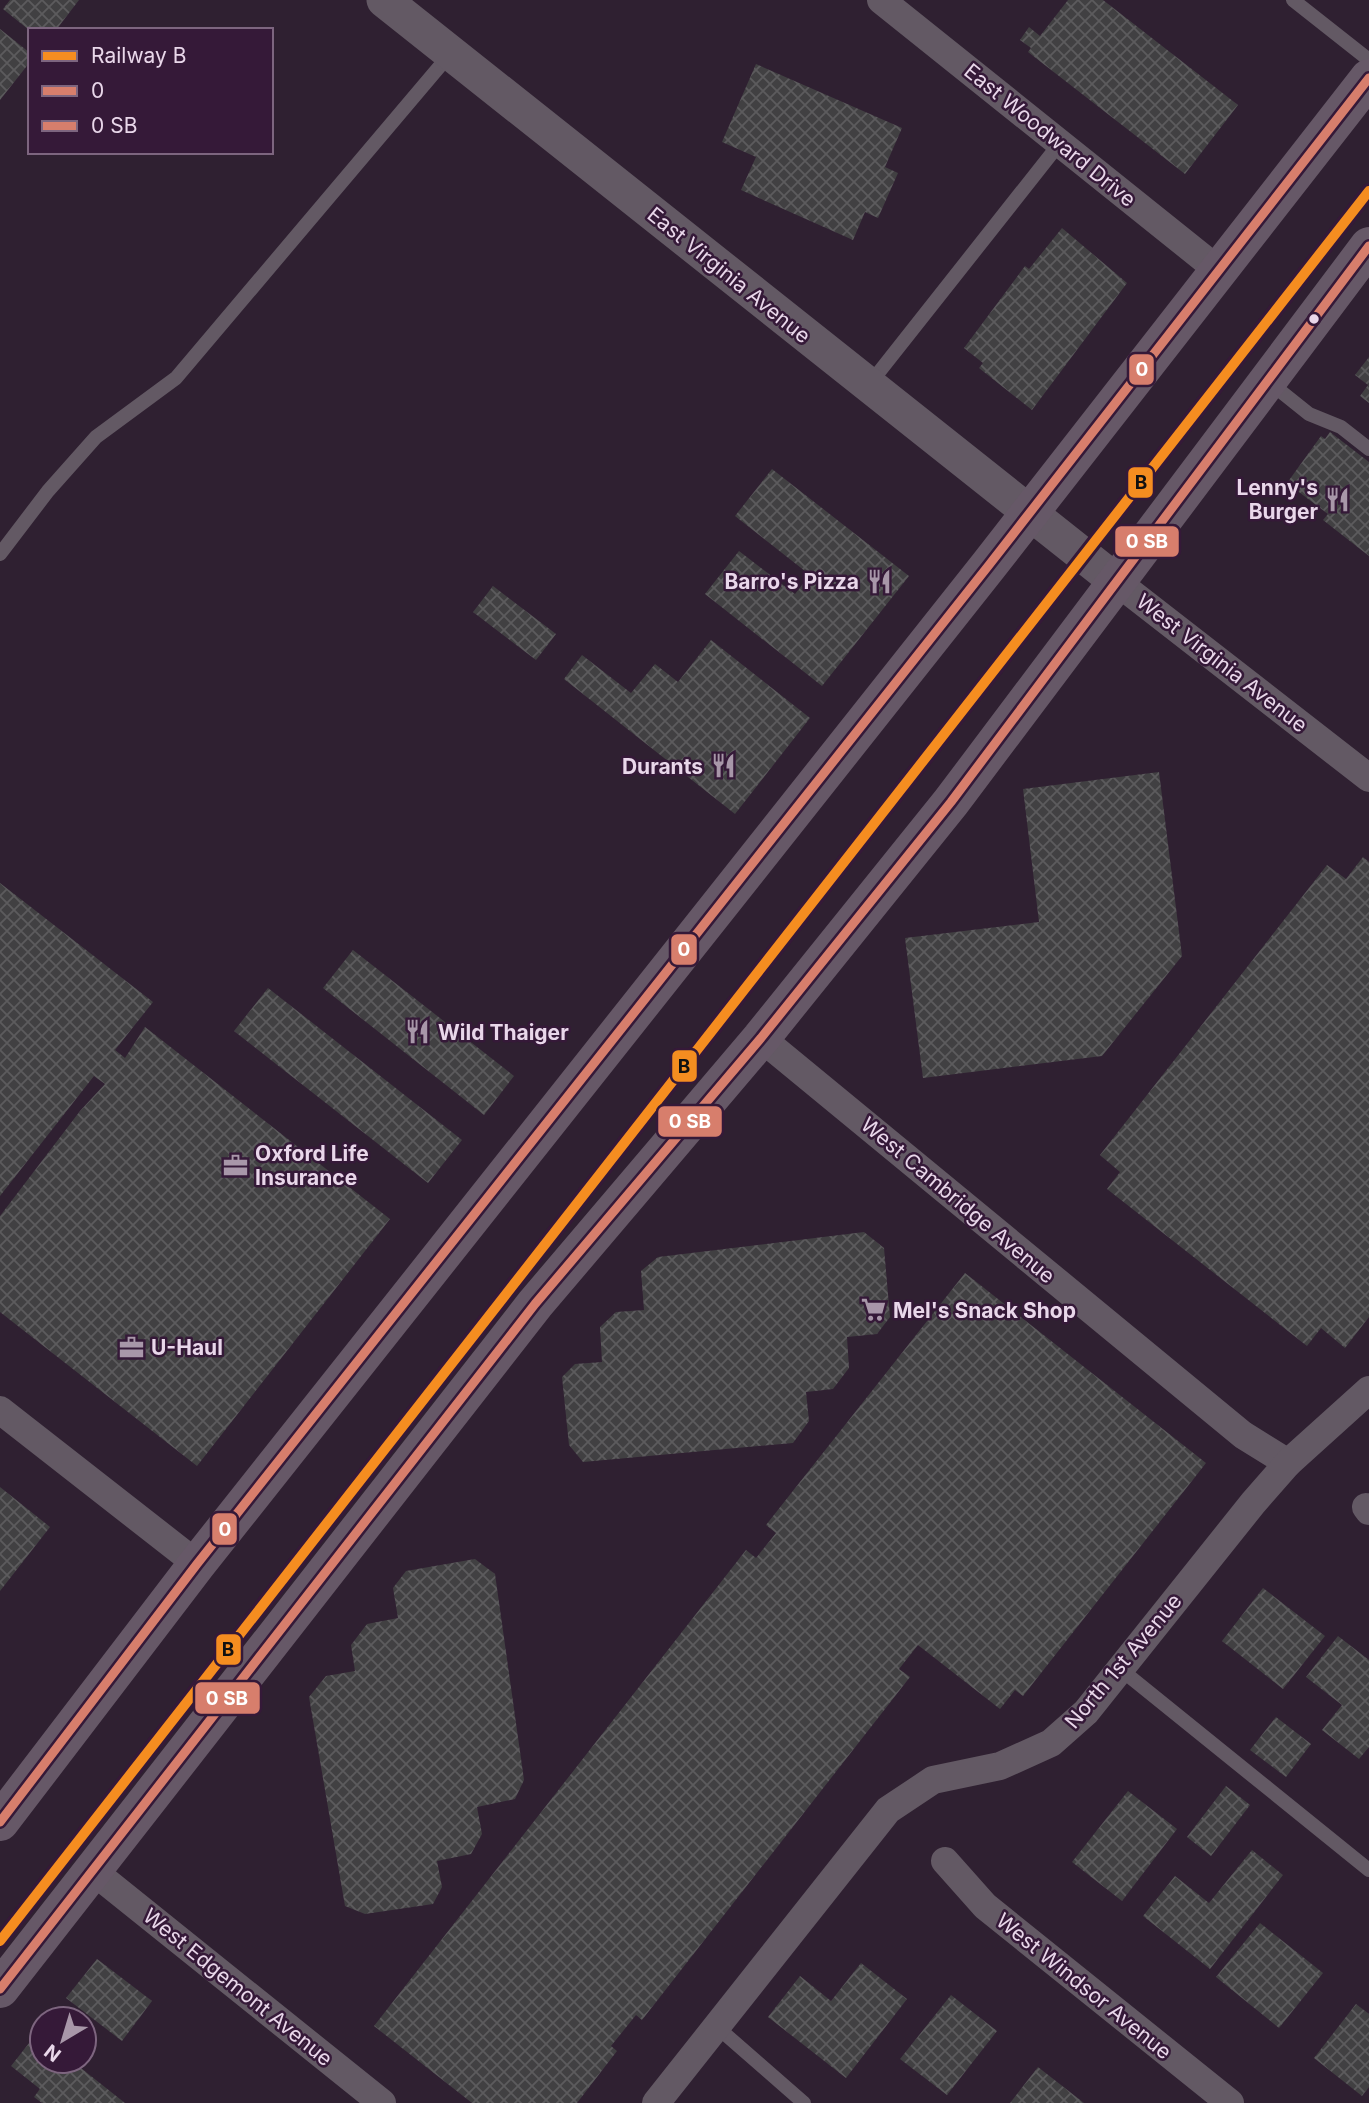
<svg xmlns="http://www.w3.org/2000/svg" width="1369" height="2103" font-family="Inter,sans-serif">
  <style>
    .building { fill: url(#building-cross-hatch) }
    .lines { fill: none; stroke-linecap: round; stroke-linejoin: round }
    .service { stroke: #635964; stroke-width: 14 }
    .minor { stroke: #635964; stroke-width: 28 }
    .tertiary { stroke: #635964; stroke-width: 35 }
    .primary { stroke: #665867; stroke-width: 38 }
    .bus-1-casing { stroke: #351938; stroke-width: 14 }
    .bus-2-casing { stroke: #351938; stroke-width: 14 }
    .bus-1 { stroke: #d77e6c; stroke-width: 9 }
    .bus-2 { stroke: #d77e6c; stroke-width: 9 }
    .rail-1-casing { stroke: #351938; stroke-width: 16 }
    .rail-1 { stroke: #f58d20; stroke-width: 10 }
    .bus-dot { fill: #e9d7ea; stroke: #351938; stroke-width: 2.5 }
    .labels { text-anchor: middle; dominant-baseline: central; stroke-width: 5; stroke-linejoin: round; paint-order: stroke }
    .street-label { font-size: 21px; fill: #e9d7ea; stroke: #351938 }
    .poi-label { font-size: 21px; font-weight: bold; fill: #e9d7ea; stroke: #351938; text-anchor: start }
    .line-badge { stroke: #351938; stroke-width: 2.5 }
    .badge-label { font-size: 19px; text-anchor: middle; font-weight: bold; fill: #fff }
    .pale-badge-label { font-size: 19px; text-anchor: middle; font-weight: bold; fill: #111 }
  </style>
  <defs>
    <pattern id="building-cross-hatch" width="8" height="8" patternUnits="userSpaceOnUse" patternTransform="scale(1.75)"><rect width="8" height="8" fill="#414042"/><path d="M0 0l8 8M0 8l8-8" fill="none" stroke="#5c5b5d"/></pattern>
  </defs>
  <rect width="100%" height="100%" fill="#2f2031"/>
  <g class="building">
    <polygon points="10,0 79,0 56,30 29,30 3,9"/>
    <polygon points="1068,0 1103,0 1238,105 1185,174 1028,52 1031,48 1020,40 1029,27 1040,36"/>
    <polygon points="0,29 30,53 30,62 0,100"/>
    <polygon points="756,64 902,128 885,167 898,173 878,218 865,212 853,240 741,190 756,157 722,142"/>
    <polygon points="1062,228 1127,283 1032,410 979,368 983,363 964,348 1025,266 1029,269"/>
    <polygon points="1369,357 1369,403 1360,396 1368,385 1355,375"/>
    <polygon points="1330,432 1369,462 1369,556 1323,520 1328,514 1287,483 1321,436 1325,439"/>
    <polygon points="772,469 909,576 822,686 705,594 739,551 795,594 810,575 735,516"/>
    <polygon points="493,586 556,634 536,660 473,612"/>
    <polygon points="711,640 810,718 735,814 564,679 582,655 631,693 655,664 678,682"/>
    <polygon points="1159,772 1182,956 1102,1056 923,1078 905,938 1039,922 1023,789"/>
    <polygon points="1363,857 1369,862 1369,1317 1345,1348 1321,1328 1307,1346 1107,1189 1120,1172 1100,1155 1327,865 1346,879"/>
    <polygon points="0,883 153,1002 115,1050 125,1058 145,1027 390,1219 197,1466 0,1312 0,1216 80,1111 105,1084 94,1076 0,1196"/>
    <polygon points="353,950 514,1076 484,1115 323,988"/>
    <polygon points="268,988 462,1140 428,1183 234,1031"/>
    <polygon points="864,1232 884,1248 890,1317 877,1334 847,1337 849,1368 833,1389 806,1392 809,1421 793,1443 583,1462 569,1445 562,1377 575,1364 602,1362 600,1327 616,1312 644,1310 641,1271 658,1257"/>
    <polygon points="965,1273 1206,1463 1023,1696 1015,1690 1000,1709 918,1645 899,1669 910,1677 642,2020 636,2015 611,2046 617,2051 577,2103 472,2103 374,2026 746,1550 756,1558 776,1533 766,1525"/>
    <polygon points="0,1487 50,1527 0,1591"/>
    <polygon points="475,1559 495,1574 524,1780 515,1799 477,1807 482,1834 471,1854 437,1861 442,1887 433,1904 365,1914 345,1906 309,1697 326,1676 355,1671 351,1645 367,1624 398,1618 393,1588 406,1571"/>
    <polygon points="1263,1588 1325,1636 1283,1689 1222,1641"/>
    <polygon points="1338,1636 1369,1660 1369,1747 1359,1759 1322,1730 1342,1705 1306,1677"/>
    <polygon points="1276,1717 1311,1744 1286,1777 1250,1750"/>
    <polygon points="1226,1786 1250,1805 1211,1856 1187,1837"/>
    <polygon points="1128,1791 1177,1829 1122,1901 1072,1862"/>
    <polygon points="1252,1850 1283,1875 1210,1969 1143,1916 1175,1876 1209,1903"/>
    <polygon points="1260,1923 1323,1973 1279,2028 1216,1977"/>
    <polygon points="97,1959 152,2001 122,2041 66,1998"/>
    <polygon points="861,1963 907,1999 846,2078 768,2017 800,1976 831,2001"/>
    <polygon points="951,1995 997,2031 947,2095 900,2059"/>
    <polygon points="1356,2004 1369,2014 1369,2087 1362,2096 1314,2058"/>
    <polygon points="37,2033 42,2037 42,2061 72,2061 125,2103 42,2103 34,2097 40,2089 11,2066"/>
    <polygon points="1038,2067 1084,2103 1010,2103"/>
  </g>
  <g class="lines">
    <g class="service">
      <polyline points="1293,0 1369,60"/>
      <polyline points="1269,382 1309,414 1341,427 1369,449"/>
      <polyline points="868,386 1060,143"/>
      <polyline points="0,554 48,491 96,437 176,378 451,53"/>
      <polyline points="1119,1668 1369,1870"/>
      <polyline points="717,2027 804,2103"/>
    </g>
    <g class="minor">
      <polyline points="881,0 1218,270"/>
      <polyline points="1117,582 1369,778"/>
      <polyline points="761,1038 1243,1435 1288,1463"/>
      <polyline points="0,1410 197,1564"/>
      <polyline points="1366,1507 1369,1511"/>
      <polyline points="945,1861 985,1906 1230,2103"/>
      <polyline points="93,1871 382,2103"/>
      <polyline points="656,2103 888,1810 933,1780 1000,1766 1051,1743 1086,1712 1253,1503 1288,1463 1369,1390"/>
    </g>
    <polyline class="tertiary" points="384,0 1117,582"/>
    <g class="primary">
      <polyline points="0,1822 197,1564 989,565 1369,78"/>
      <polyline points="0,1989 535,1304 761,1038 951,802 1369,246"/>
    </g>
    <defs>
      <polyline id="bus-1" points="0,1822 197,1564 989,565 1369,78"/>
      <polyline id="bus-2" points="0,1989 535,1304 761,1038 951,802 1369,246"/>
    </defs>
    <use href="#bus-1" class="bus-1-casing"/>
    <use href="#bus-2" class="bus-2-casing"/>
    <use href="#bus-1" class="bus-1"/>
    <use href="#bus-2" class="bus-2"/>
    <defs>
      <polyline id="rail-1" points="0,1941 1369,191"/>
    </defs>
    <use href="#rail-1" class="rail-1-casing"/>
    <use href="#rail-1" class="rail-1"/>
  </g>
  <defs>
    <symbol id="restaurant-bare" viewBox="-9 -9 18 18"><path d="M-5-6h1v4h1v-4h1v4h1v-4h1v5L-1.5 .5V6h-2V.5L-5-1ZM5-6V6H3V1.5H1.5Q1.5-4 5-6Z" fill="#a897a9" stroke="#351938" stroke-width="2.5" paint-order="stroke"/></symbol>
    <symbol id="office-bare" viewBox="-9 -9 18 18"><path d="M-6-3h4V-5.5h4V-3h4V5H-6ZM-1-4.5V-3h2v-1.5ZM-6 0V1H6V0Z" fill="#a897a9" stroke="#351938" stroke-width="2.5" paint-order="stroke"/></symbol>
    <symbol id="supermarket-bare" viewBox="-9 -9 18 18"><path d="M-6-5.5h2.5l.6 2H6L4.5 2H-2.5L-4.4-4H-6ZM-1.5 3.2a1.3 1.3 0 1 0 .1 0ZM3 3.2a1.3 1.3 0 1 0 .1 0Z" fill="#a897a9" stroke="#351938" stroke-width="2.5" paint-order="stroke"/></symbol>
  </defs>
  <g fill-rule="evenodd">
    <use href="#restaurant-bare" x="1320" y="482" width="35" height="35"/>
    <use href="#restaurant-bare" x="862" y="564" width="35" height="35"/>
    <use href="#restaurant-bare" x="706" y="748" width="35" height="35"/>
    <use href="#restaurant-bare" x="400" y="1014" width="35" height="35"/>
    <use href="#office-bare" x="218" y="1148" width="35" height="35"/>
    <use href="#supermarket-bare" x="856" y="1292" width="35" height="35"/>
    <use href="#office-bare" x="114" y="1330" width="35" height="35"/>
  </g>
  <circle class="bus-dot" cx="1314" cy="319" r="6"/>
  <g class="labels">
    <g class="street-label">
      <text transform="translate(1050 135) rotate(39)">East Woodward Drive</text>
      <text transform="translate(729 275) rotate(39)">East Virginia Avenue</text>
      <text transform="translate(1222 663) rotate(38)">West Virginia Avenue</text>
      <text transform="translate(958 1200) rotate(40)">West Cambridge Avenue</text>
      <text transform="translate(1123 1661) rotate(-50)">North 1st Avenue</text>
      <text transform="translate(1084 1986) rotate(39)">West Windsor Avenue</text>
      <text transform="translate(238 1987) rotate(39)">West Edgemont Avenue</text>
    </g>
    <g class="poi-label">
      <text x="1318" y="487" text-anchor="end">Lenny's<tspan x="1318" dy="24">Burger</tspan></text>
      <text x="859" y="581" text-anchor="end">Barro's Pizza</text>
      <text x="703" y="766" text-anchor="end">Durants</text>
      <text x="438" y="1032">Wild Thaiger</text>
      <text x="255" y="1153">Oxford Life<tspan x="255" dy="24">Insurance</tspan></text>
      <text x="893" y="1310">Mel's Snack Shop</text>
      <text x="151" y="1347">U-Haul</text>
    </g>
  </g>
  <g class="line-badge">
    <rect x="1128" y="353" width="27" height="33" rx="7" fill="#d77e6c"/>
    <rect x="1127" y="466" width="27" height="33" rx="7" fill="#f58d20"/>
    <rect x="1114" y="525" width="66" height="33" rx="7" fill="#d77e6c"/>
    <rect x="670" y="933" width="28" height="33" rx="7" fill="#d77e6c"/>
    <rect x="671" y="1049" width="27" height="34" rx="7" fill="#f58d20"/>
    <rect x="657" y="1105" width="66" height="33" rx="7" fill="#d77e6c"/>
    <rect x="211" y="1512" width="27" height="34" rx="7" fill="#d77e6c"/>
    <rect x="215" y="1633" width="27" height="33" rx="7" fill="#f58d20"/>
    <rect x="194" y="1681" width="67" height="34" rx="7" fill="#d77e6c"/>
  </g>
  <g class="badge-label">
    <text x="1142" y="376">0</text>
    <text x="1147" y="548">0 SB</text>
    <text x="684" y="956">0</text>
    <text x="690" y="1128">0 SB</text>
    <text x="225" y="1536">0</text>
    <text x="227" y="1705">0 SB</text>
  </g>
  <g class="pale-badge-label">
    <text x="1141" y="489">B</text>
    <text x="684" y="1073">B</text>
    <text x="228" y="1656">B</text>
  </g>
  <rect x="28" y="28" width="245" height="126" fill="#351938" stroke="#7d657f" stroke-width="2"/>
  <rect x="42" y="51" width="35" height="10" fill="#f58d20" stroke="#7d657f" stroke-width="2"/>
  <text x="91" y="63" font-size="21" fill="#e9d7ea">Railway B</text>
  <rect x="42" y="86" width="35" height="10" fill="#d77e6c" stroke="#7d657f" stroke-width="2"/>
  <text x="91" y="98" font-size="21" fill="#e9d7ea">0</text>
  <rect x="42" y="121" width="35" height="10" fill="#d77e6c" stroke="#7d657f" stroke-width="2"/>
  <text x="91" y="133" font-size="21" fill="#e9d7ea">0 SB</text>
  <g transform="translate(63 2040) rotate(218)"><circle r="33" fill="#351938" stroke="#7d657f" stroke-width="2"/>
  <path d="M0-5L12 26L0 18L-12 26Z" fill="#a897a9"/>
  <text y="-10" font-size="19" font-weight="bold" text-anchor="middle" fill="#e9d7ea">N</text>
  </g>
</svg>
